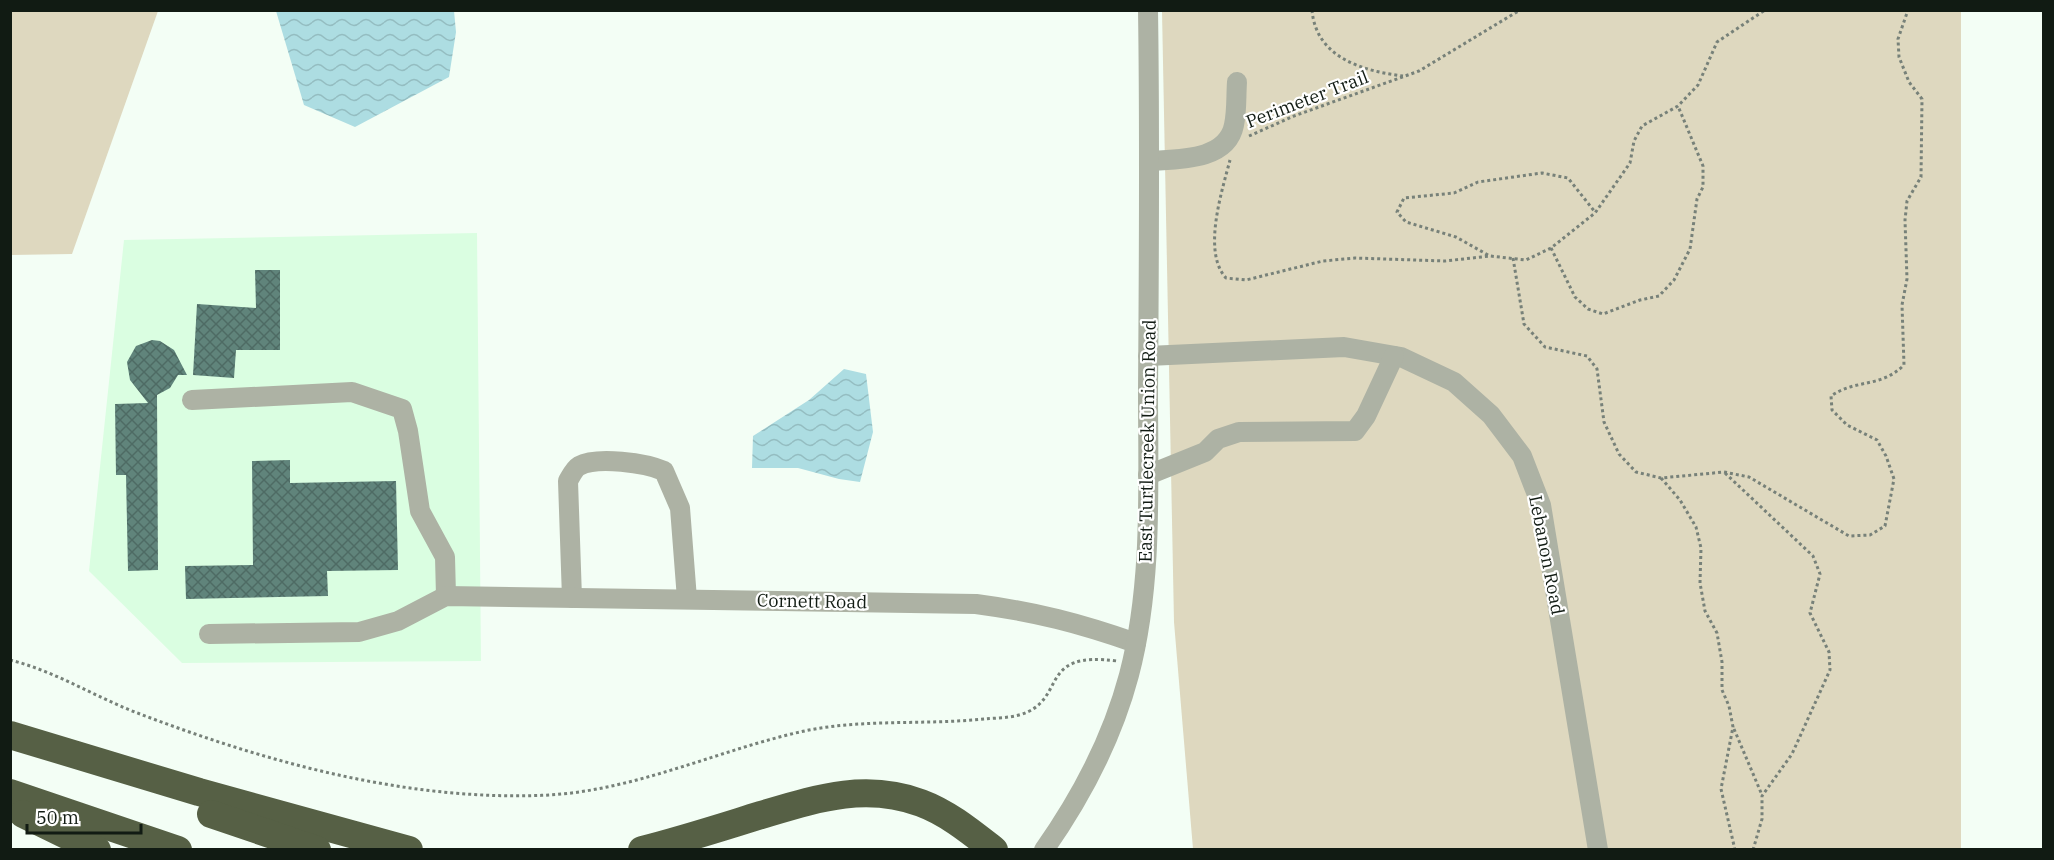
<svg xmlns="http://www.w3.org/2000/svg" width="2054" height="860" font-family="'IBM Plex Serif',serif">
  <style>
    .built { fill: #dafee1 }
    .park { fill: #ded8bf }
    .water { fill: url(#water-waves) }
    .building { fill: url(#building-cross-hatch) }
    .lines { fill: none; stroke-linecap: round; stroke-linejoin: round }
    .path { stroke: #778179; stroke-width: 3; stroke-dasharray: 3 3; stroke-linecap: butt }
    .minor { stroke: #adb2a4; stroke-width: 20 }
    .highway { stroke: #566045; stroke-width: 28 }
    .labels { text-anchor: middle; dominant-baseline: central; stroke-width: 4.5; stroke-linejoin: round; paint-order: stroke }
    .street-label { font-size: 18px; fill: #111b13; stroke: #fff }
  </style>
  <defs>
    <pattern id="water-waves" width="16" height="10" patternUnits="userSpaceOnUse" patternTransform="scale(1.5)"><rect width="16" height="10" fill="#addde2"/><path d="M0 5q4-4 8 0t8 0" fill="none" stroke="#94bdc1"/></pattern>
    <pattern id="building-cross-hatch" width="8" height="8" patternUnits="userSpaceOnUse" patternTransform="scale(1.5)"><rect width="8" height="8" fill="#60847b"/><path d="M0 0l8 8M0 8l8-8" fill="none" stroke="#4e6b64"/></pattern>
  </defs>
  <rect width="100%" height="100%" fill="#f3fef5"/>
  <polygon class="built" points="477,233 481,661 182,663 89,571 124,240"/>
  <g class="park">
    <polygon points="10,11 158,11 72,254 11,255"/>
    <polygon points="1162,11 1961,11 1961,849 1193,849 1174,622"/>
  </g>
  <g class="water">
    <polygon points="276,11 454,11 456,32 449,77 355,127 304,105"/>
    <polygon points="844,369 866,374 873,432 860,482 839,479 798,468 752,468 753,436 809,400"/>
  </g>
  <g class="building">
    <polygon points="255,270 280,270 280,350 236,350 234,378 193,375 197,304 256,308"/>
    <polygon points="152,340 160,341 174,350 187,375 178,375 170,388 157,395 158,570 128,571 126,475 116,475 115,404 148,403 130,380 127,362 136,346"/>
    <polygon points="290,460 290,483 396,481 398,570 327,571 328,596 186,599 185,566 253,565 252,461"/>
  </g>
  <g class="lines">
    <g class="path">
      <path d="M1312,10C1316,58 1363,71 1403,76"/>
      <polyline points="1249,136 1294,116 1419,71 1520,10"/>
      <path d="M1230,160C1222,191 1202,252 1226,278L1246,280L1323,261L1355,258L1445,261L1490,256L1526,260L1551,248L1595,213L1630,163L1634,141L1642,126L1678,106L1698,85L1717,42L1765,10"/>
      <polyline points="1551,248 1575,297 1588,309 1603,314 1640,300 1659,296 1674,280 1690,249 1697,199 1703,187 1703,166 1678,106"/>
      <polyline points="1488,255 1456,237 1406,222 1397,212 1404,198 1454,193 1478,182 1542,173 1568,178 1595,212"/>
      <path d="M1513,258L1524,324L1545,347L1587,356L1597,369L1604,422L1619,454L1636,472L1661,478L1724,472L1749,477L1849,536L1870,535L1885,526L1894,479L1886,456L1877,440L1847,425L1832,410L1831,396C1855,379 1881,388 1904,365L1902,305L1907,279L1905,220L1907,201L1921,177L1922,99L1909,82L1899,57L1898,39L1908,10"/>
      <polyline points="1725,473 1813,556 1820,574 1810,613 1829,652 1830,670 1792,754 1762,796 1762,819 1753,850"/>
      <polyline points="1661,478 1680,500 1696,527 1701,548 1700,583 1705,611 1717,633 1722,662 1722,690 1729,706 1733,727 1721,789 1735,850"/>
      <path d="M10,660C55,671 97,698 140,714C269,763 410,802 549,795C638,790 723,748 809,730C866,719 926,725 984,719C995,718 1008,718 1019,715C1069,701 1035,650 1117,661"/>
      <polyline points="1734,729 1762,795"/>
    </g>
    <g class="minor">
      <path d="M1149,161C1178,159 1227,161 1234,125C1237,111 1236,96 1237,82"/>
      <polyline points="1148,356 1344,347 1401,357 1454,382 1491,415 1522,456 1541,505 1598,850"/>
      <polyline points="192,400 352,392 402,409 408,431 420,511 445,557 446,596"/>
      <polyline points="1148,475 1205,452 1218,439 1239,432 1355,431 1366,416 1394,356"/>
      <path d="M572,598L568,481C571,476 574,469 579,466C597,456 646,463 664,471L680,508L687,599"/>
      <path d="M209,634L359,632L398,621L446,596L976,604C1036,612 1079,623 1136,643"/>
      <path d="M1044,850C1082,796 1112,739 1129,675C1153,584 1148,485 1148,391C1149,264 1150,137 1148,10"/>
    </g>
    <g class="highway">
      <polyline points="10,735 199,792 409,850"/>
      <polyline points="10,793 178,850"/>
      <polyline points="23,814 97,850"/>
      <polyline points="211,814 317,850"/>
      <path d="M642,850C682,840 722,827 761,815C815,799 865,782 921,803C948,813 971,832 994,850"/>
    </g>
  </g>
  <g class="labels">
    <g class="street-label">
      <text transform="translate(1307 99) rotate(-21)">Perimeter Trail</text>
      <text transform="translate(1147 441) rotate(-89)">East Turtlecreek Union Road</text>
      <text transform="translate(1547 555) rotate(79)">Lebanon Road</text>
      <text transform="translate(812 601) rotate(1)">Cornett Road</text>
    </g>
  </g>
  <rect width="2054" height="860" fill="none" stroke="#111b13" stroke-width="24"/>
  <path d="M27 824v9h114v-9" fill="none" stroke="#111b13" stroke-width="3"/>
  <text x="36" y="824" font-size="18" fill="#111b13" stroke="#ffffff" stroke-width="4.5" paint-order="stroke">50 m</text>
</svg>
